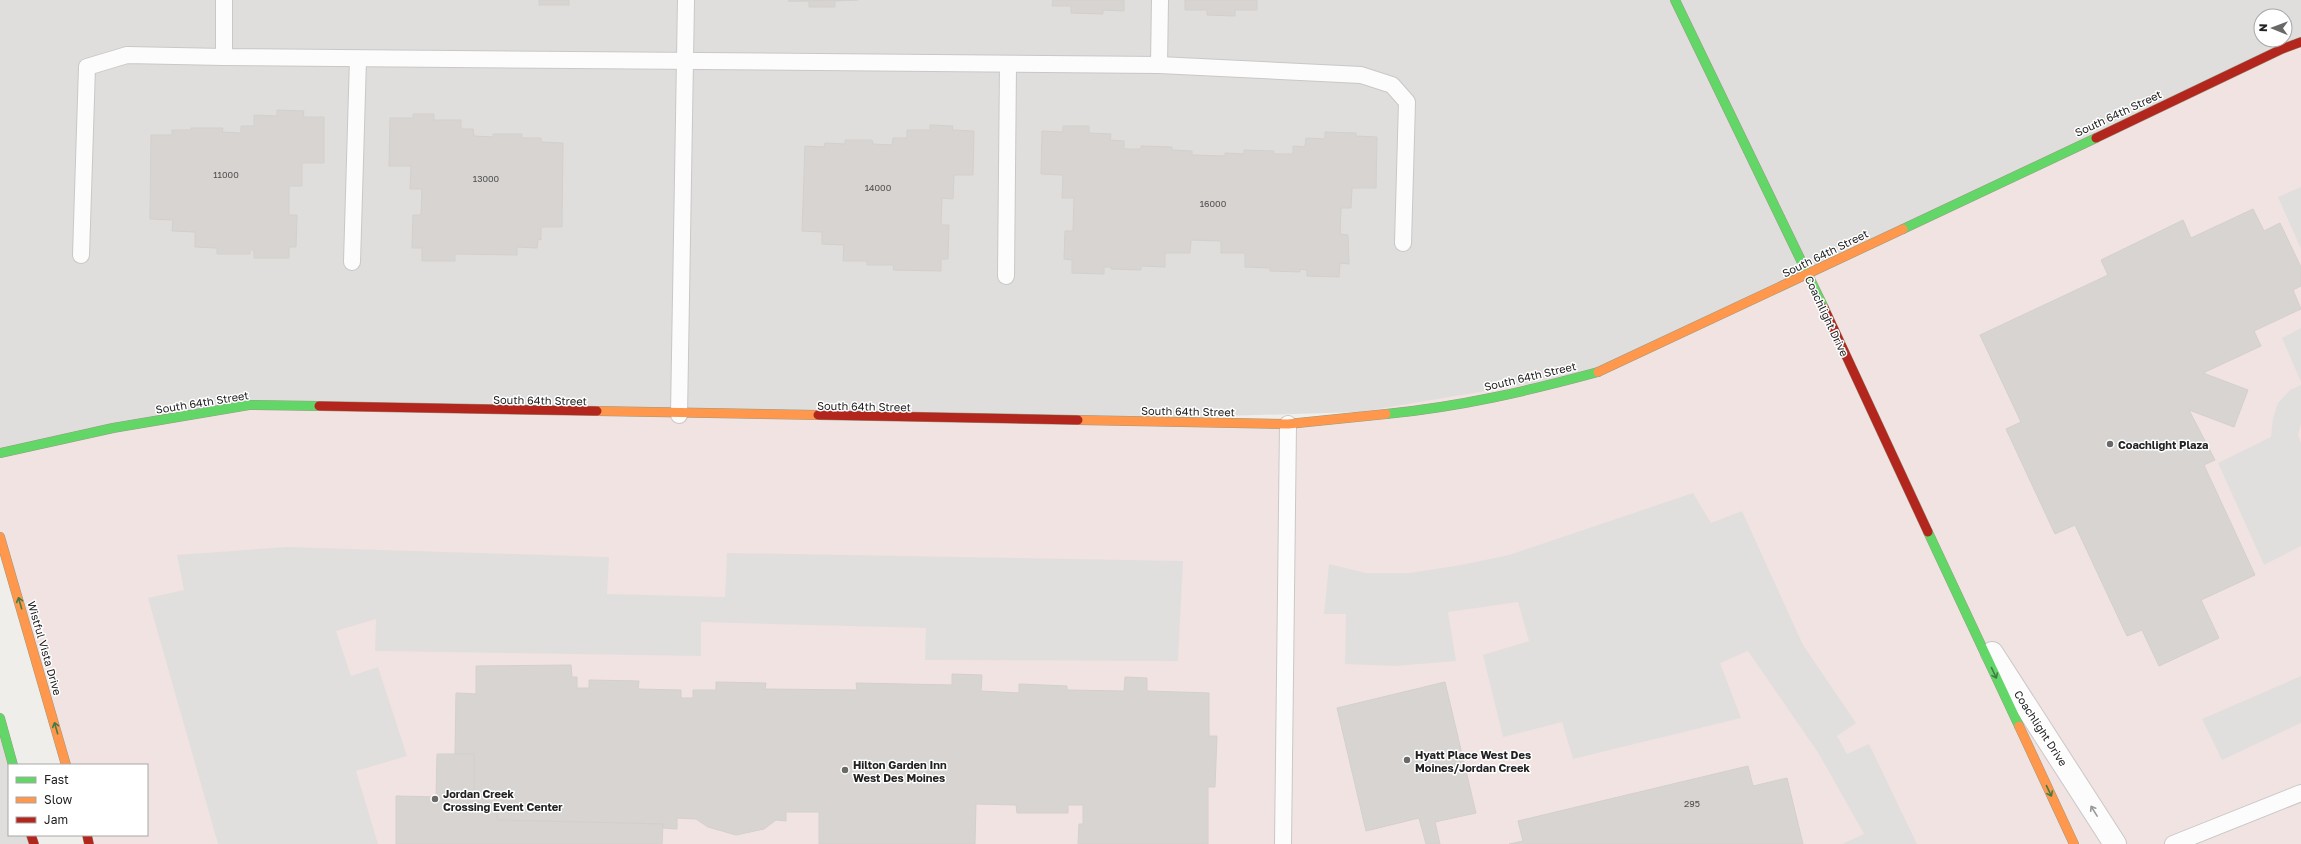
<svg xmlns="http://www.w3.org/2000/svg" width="2301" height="844" font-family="'Golos Text',sans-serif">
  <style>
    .residential { fill: #dfdedc; fill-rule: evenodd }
    .commercial { fill: #f1e3e1 }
    .parking { fill: #e0dfde }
    .building { fill: #d7d4d2; stroke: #d3d0cc }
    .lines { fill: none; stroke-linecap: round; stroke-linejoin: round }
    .lane-casing { stroke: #c9c8c7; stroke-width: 18 }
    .street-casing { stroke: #c9c8c7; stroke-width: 24 }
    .fast-casing { stroke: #999a82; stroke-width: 10 }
    .slow-casing { stroke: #999a82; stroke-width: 10 }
    .jam-casing { stroke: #999a82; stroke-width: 10 }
    .lane { stroke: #fdfcfc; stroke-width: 16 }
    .street { stroke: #fdfcfc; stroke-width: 22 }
    .fast { stroke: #63d668; stroke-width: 9 }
    .slow { stroke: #ff974d; stroke-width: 9 }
    .jam { stroke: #b3261e; stroke-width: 9 }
    .oneway { stroke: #427c45 }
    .oneway2 { stroke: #9a9a9a }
    .poi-dot { fill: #6a6968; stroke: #fff; stroke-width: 1.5 }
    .labels { text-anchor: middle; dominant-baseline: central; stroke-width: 3; stroke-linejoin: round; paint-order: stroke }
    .number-label { font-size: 9px; fill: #4f4e4e }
    .street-label { font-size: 11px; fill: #222; stroke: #fff }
    .poi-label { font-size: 11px; font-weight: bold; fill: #222; stroke: #fff; text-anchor: start }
  </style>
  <rect width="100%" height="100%" fill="#f0eeeb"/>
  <g class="residential">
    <path d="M0,0H2301V42L1599,372L1425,410L0,453ZM2261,16H2285V40H2261Z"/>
    <polygon points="0,718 9,765 9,835 31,835 34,844 0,844"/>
  </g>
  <polygon class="commercial" points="2301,42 2301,844 89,844 87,835 147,835 147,765 66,765 0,537 0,453 249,405 1288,424 1599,372"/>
  <g class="parking">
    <polygon points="2301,187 2301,249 2278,197"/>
    <polygon points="2301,328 2301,382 2282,338"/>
    <polygon points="2301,385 2301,424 2298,435 2301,443 2301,546 2264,565 2218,463 2271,437 2273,418 2278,403 2290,390"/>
    <polygon points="1693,493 1711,523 1742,511 1803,645 1856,723 1837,736 1847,754 1869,744 1917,844 1842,844 1864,834 1819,754 1748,651 1720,663 1741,718 1573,759 1562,722 1503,737 1483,655 1529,641 1518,602 1448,612 1456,661 1395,666 1345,664 1346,614 1324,614 1329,564 1366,573 1410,573 1461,565 1509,555"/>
    <polygon points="286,547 609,557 607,594 725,597 727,553 1183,561 1178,661 925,660 926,628 701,622 701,656 375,651 376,619 336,631 351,676 378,667 407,756 356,771 378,844 218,844 148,598 184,590 177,555"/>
    <polygon points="2301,676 2301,723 2222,760 2202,719"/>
  </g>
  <g class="building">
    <rect x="539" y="0" width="30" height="5"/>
    <polygon points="858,0 835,1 835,7 809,7 809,1 788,1"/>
    <polygon points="1053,0 1124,0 1124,11 1103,10 1103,14 1071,13 1071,6 1052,6"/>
    <polygon points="1185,0 1257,0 1257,10 1235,10 1235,16 1207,15 1207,10 1185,10"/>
    <polygon points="277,110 304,111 303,117 324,117 324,163 302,163 302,186 289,186 289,215 297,215 296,247 289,247 289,258 254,258 254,250 250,250 250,254 217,254 217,248 195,247 195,232 172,231 173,220 150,219 151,135 172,135 172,130 191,130 191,128 223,128 222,132 241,133 241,126 254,126 254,115 277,116"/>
    <polygon points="413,114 434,114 434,120 461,120 461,129 473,129 474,136 493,137 493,134 522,134 522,138 541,138 541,142 563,143 562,227 541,227 541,240 538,239 537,248 517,247 517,255 455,254 455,261 422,261 422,248 412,248 413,215 421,215 422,189 410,189 411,166 389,166 390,118 413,118"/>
    <polygon points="930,125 953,126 952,130 974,131 973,175 954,175 953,199 942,198 941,225 949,225 948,259 941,259 941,271 893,270 894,265 867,265 867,261 843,261 844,245 822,244 822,232 802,231 805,146 824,147 825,143 845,144 845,140 872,140 873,144 892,145 893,138 907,138 907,130 930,130"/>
    <polygon points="1063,126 1089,126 1089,133 1111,134 1110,140 1124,141 1124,149 1141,149 1141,146 1172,147 1172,150 1192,151 1192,155 1225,156 1225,153 1244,154 1244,150 1274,151 1274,154 1293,154 1293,146 1305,147 1306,138 1325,139 1325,132 1356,133 1356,136 1377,137 1376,188 1352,188 1351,208 1341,208 1340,234 1348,235 1349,264 1340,263 1339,277 1307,276 1307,270 1300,269 1300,272 1270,271 1270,268 1245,267 1245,253 1221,253 1221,241 1191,240 1190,253 1165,253 1165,267 1141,266 1141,270 1111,269 1111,267 1104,267 1104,274 1072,273 1072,260 1064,259 1065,231 1073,231 1074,198 1062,198 1063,175 1041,174 1042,131 1063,132"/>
    <polygon points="2253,209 2264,231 2280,223 2301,267 2301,286 2293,290 2301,309 2254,331 2261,346 2203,373 2248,390 2234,427 2189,410 2215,460 2204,465 2255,575 2201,600 2219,638 2159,666 2142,630 2127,636 2075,525 2055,534 2006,429 2021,422 1980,335 2108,275 2101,260 2183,220 2191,238"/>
    <polygon points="571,665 572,677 577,677 577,688 589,688 589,680 639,681 638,689 681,690 681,698 693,698 693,690 716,690 716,682 766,683 765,689 857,690 856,683 952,685 952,674 982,675 981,691 1019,693 1019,684 1067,686 1067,690 1124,691 1125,677 1147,678 1147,691 1209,693 1209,736 1217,736 1215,787 1208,787 1208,844 1078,844 1079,824 1083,824 1083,805 1068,805 1068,813 1017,813 1016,805 976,804 975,844 819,844 819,812 786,812 786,821 776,820 764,829 736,835 708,827 696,819 677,818 677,829 663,828 663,824 497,820 497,802 474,802 474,754 455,754 456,693 476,694 476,666"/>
    <polygon points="1445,682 1476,813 1435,822 1440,844 1426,844 1419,818 1366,831 1337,708"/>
    <polygon points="437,754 474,754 474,802 497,802 497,820 663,824 662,844 396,844 396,796 436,797"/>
    <polygon points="1748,766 1753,786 1787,778 1803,844 1509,844 1523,841 1518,821"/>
  </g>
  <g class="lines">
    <defs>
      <g id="lane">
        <polyline points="224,0 224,57 1159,65 1160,0"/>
        <polyline points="1159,65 1361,75 1392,85 1407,102 1403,243"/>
        <polyline points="81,255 87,67 127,55 224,57"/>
        <polyline points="352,262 358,59"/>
        <polyline points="1006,276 1008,64"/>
        <polyline points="679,415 686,0"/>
        <polyline points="1283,844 1288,424"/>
        <polyline points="2173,844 2301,793"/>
      </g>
      <polyline id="street" points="1992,653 2115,844"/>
      <g id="fast">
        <polyline points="1675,0 1824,308"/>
        <polyline points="1903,229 2096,138"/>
        <path d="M1386,414C1459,407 1528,391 1598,372"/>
        <polyline points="0,453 113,428 249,405 319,406"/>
        <polyline points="1928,532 2019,726"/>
        <polyline points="0,718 13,765"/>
      </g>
      <g id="slow">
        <polyline points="1598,372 1903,229"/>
        <polyline points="597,411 818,415"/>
        <polyline points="1078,420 1288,424 1386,414"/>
        <polyline points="0,537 66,765"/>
        <polyline points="2019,726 2074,844"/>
      </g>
      <g id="jam">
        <polyline points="2096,138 2282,49 2301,42"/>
        <polyline points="1824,308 1928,532"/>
        <polyline points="319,406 597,411"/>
        <polyline points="818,415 1078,420"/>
        <polyline points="31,835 34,844"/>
        <polyline points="87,835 89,844"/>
      </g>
    </defs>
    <use href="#lane" class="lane-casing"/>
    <use href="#street" class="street-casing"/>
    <use href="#fast" class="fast-casing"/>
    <use href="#slow" class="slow-casing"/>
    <use href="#jam" class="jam-casing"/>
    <use href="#lane" class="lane"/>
    <use href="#street" class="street"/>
    <use href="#fast" class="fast"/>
    <use href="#slow" class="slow"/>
    <use href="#jam" class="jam"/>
  </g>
  <defs><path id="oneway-shaft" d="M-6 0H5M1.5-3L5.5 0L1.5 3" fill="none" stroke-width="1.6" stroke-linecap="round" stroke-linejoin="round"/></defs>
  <g class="oneway">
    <use href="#oneway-shaft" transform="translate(20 603) rotate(-106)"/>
    <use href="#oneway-shaft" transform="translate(1994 673) rotate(65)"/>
    <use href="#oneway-shaft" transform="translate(56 728) rotate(-106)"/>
    <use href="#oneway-shaft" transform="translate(2049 791) rotate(65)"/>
  </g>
  <use class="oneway2" href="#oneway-shaft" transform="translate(2094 811) rotate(-122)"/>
  <g class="poi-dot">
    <circle cx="2110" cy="444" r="4"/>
    <circle cx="1407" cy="760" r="4"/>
    <circle cx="845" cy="770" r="4"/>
    <circle cx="435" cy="799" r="4"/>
  </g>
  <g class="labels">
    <g class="number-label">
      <text x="226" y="174">11000</text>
      <text x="486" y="178">13000</text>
      <text x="878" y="187">14000</text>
      <text x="1213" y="203">16000</text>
      <text x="1692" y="803">295</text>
    </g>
    <g class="street-label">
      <text transform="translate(2118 113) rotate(-25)">South 64th Street</text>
      <text transform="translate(1825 253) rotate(-26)">South 64th Street</text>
      <text transform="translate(1827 316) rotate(65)">Coachlight Drive</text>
      <text transform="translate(1530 376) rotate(-13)">South 64th Street</text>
      <text transform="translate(540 400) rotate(1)">South 64th Street</text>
      <text transform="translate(202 402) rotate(-9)">South 64th Street</text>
      <text transform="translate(864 406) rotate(1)">South 64th Street</text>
      <text transform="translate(1188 411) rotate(1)">South 64th Street</text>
      <text transform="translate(45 648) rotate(74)">Wistful Vista Drive</text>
      <text transform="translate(2041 728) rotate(57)">Coachlight Drive</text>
    </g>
    <g class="poi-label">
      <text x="2118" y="444">Coachlight Plaza</text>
      <text x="1415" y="754">Hyatt Place West Des<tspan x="1415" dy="13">Moines/Jordan Creek</tspan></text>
      <text x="853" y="764">Hilton Garden Inn<tspan x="853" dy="13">West Des Moines</tspan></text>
      <text x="443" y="793">Jordan Creek<tspan x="443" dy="13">Crossing Event Center</tspan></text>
    </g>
  </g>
  <rect x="8" y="764" width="140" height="72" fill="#ffffff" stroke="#a7a7a7"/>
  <rect x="16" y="777" width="20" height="6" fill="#63d668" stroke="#a7a7a7"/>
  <text x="44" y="784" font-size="12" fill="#222222">Fast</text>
  <rect x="16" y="797" width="20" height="6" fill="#ff974d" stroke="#a7a7a7"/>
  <text x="44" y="804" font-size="12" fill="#222222">Slow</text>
  <rect x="16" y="817" width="20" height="6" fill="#b3261e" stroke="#a7a7a7"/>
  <text x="44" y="824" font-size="12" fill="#222222">Jam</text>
  <g transform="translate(2273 28) rotate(271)"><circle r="19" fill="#ffffff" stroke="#a7a7a7"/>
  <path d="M0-3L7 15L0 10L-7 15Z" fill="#6a6968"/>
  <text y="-6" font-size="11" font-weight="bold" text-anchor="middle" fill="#222222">N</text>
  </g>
</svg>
